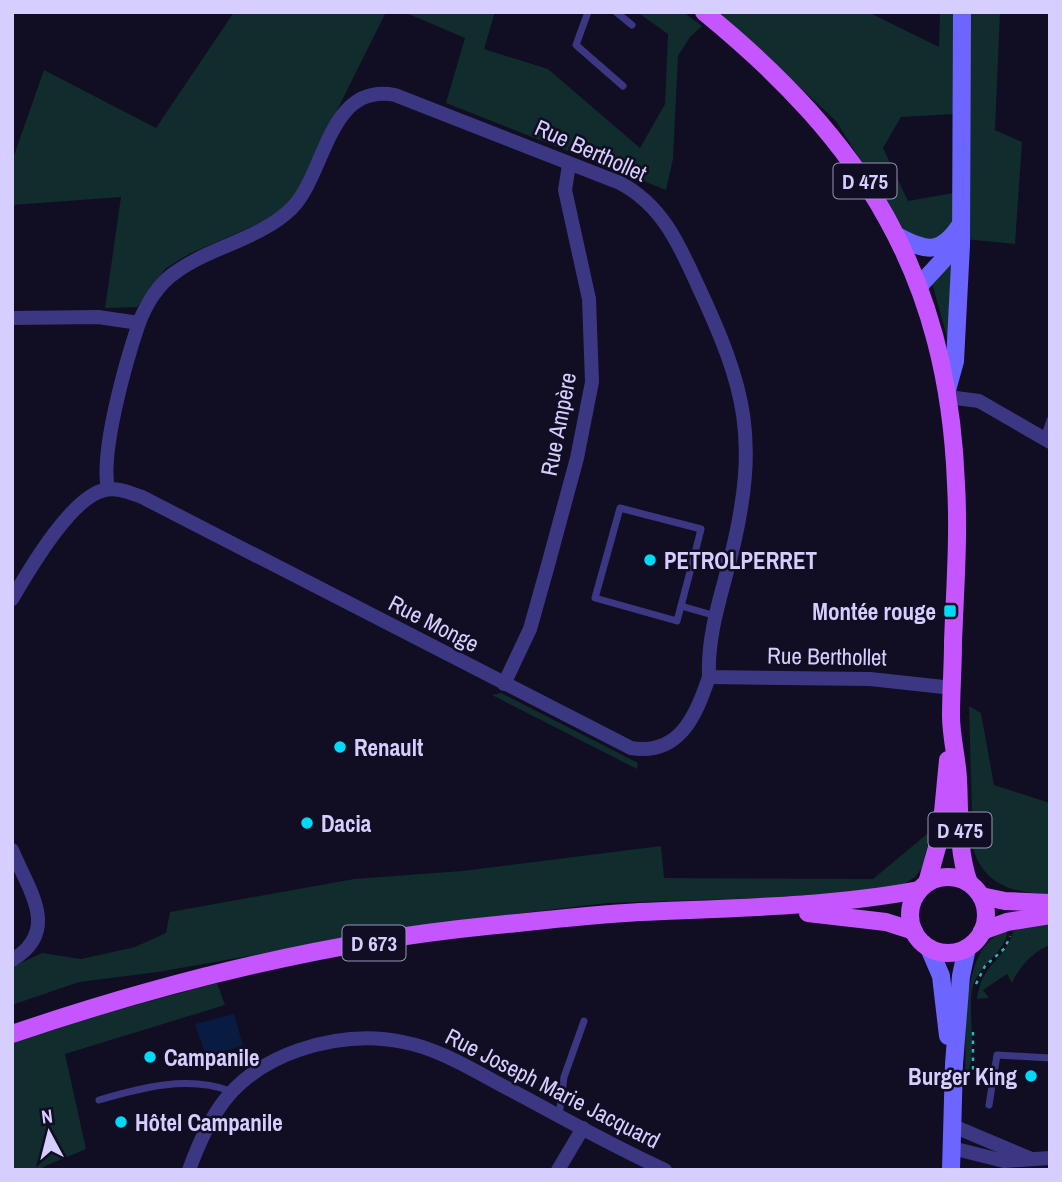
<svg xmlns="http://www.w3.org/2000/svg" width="1062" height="1182" font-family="'Archivo Narrow',sans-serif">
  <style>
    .green { fill: #102c2c }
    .water { fill: #081b40 }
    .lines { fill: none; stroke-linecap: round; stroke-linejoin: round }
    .path { stroke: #2bb6b1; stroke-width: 2.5; stroke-dasharray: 3.5 5; stroke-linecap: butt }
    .lane { stroke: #3c3782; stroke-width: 7 }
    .street { stroke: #3c3782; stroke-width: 14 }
    .secondary { stroke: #6d65ff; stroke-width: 18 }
    .primary { stroke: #c455ff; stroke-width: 18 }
    .poi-dot { fill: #00daf9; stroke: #110d22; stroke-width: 2.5 }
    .labels { text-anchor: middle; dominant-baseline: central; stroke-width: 5; stroke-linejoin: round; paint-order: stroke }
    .shield { fill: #110d22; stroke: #9a94bd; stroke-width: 2 }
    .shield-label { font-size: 21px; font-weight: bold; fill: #d5ceff }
    .street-label { font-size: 23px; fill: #d5ceff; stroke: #110d22 }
    .poi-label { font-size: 23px; font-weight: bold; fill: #d5ceff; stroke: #110d22; text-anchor: start }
  </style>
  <rect width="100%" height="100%" fill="#110d22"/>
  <g class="green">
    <polygon points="234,12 386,12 295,195 274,217 189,254 165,269 137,307 105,308 121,197 12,205 12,161 44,70 156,128"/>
    <polygon points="404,12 495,12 484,49 548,69 640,148 665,104 668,34 637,12 683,12 702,26 690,37 678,56 673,159 666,190 446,103 465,38"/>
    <polygon points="719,12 868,12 939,47 940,12 956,12 955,114 901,117 883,148 908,201 953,193 952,222 948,233 928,241 904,230 836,121"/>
    <polygon points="969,12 1000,12 995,130 1022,142 1015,244 964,239"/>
    <polygon points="952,259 948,341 932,283"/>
    <polygon points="501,693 638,763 637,769 492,695"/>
    <path d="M969,706L981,713L994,785L1050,803V894C1014,893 984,886 973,848Z"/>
    <polygon points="927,834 930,835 922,868 915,877 903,885 883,890 764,898 607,903 430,924 158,972 79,982 12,1005 12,967 42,953 81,959 135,947 166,933 170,912 354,879 462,871 661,846 664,878 873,879"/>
    <path d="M1050,920V945C1035,950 1018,968 1012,983L1007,974L983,990L989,998L977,999C982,960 1009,960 1014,926Z"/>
    <path d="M1007,931C1008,951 976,965 972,990C968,1012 978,1061 965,1078C967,1038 958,944 1007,931Z"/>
    <polygon points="217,983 225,1005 65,1054 86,1149 43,1167 43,1170 12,1170 12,1042 55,1027"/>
  </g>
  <polygon class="water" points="234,1014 243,1046 206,1056 195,1024"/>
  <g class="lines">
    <g class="path">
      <polyline points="976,984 985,966 1005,948 1010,936"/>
      <polyline points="969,1077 973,1070 973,1032"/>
    </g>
    <g class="lane">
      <polyline points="588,12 576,45 623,86"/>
      <polyline points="616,12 632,25"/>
      <polyline points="1044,438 1050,420"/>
      <polyline points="695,553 677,621 595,598 620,508 701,529 695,553 729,561"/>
      <polyline points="681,606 716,616"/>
      <path d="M99,1100C140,1088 188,1075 230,1091"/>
      <polyline points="989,1105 997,1055 1050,1058"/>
      <polyline points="559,1116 564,1077 584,1021"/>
    </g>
    <g class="street">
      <polyline points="12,318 98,317 139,323"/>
      <polyline points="948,397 979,401 1050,442"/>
      <path d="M108,489C100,452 126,361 139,323C146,304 159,283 176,272C212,246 261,239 292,208C326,173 328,82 395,95L620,183C662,205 679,244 698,286C746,389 759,439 732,552C722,593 707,634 709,677L870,679L953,688"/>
      <path d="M12,599C29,570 72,496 105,490C118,487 130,493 142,497L631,748C680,756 696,715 709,677"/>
      <polyline points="504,684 530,629 548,565 577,458 592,382 589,299 565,190 569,165"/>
      <path d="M12,850C29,891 61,931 12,960"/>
      <polyline points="953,1126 1029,1158"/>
      <polyline points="952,1148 1004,1161 1050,1158"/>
      <path d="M189,1170C211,1109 236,1072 299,1050C332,1039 369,1035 403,1042C440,1049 473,1070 505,1087C558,1115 610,1145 665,1170"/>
      <polyline points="558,1170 583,1128"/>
    </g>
    <g class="secondary">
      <path d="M897,236C925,251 940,255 959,227"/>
      <polyline points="919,286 943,260 954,240"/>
      <polyline points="947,390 955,361 961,245 962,12"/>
      <polyline points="929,948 941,976 948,1036"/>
      <polyline points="951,1170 954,1064 961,976 967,948"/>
    </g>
    <g class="primary">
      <path d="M704,12C863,142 948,274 956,484C959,536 955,589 953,642C953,667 951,691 951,716C951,737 957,758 958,779C960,814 957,850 969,883"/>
      <circle cx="948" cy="915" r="38"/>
      <polyline points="927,883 941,833 948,760"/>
      <polyline points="981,896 1005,901 1050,903"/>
      <polyline points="808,913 886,922 914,931"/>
      <polyline points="982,931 1007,922 1050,915"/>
      <path d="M12,1034C165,982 326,942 487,926C537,921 589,915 640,912C733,908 827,907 919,890"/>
    </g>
  </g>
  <g class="poi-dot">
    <circle cx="650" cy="560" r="7"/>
    <rect x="943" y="604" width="14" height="14" rx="3.5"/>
    <circle cx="340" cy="747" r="7"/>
    <circle cx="307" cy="823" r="7"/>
    <circle cx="150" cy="1057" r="7"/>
    <circle cx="1031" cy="1076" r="7"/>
    <circle cx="121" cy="1122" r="7"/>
  </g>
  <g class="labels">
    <g class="shield">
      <rect x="833.5" y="163.5" width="63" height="35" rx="5"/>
      <rect x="928.5" y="812.5" width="63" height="35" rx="5"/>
      <rect x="342.5" y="925.5" width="63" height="35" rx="5"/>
    </g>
    <g class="shield-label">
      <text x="865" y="181">D 475</text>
      <text x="960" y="830">D 475</text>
      <text x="374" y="943">D 673</text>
    </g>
    <g class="street-label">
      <text transform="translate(591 150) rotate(24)">Rue Berthollet</text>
      <text transform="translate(558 424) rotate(-79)">Rue Ampère</text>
      <text transform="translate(434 623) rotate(27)">Rue Monge</text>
      <text transform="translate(827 656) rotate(1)">Rue Berthollet</text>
      <text transform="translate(553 1088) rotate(27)">Rue Joseph Marie Jacquard</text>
    </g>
    <g class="poi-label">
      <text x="664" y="560">PETROLPERRET</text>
      <text x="936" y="611" text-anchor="end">Montée rouge</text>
      <text x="354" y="747">Renault</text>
      <text x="321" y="823">Dacia</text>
      <text x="164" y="1057">Campanile</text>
      <text x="1017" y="1076" text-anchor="end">Burger King</text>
      <text x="135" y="1122">Hôtel Campanile</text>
    </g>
  </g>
  <rect width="1062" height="1182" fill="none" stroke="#d5ceff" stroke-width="28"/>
  <g transform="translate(49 1133) rotate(353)" stroke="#110d22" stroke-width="5" paint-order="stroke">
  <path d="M0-5L12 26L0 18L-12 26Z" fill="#d5ceff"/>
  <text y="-10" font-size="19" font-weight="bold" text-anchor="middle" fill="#d5ceff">N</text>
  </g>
</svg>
